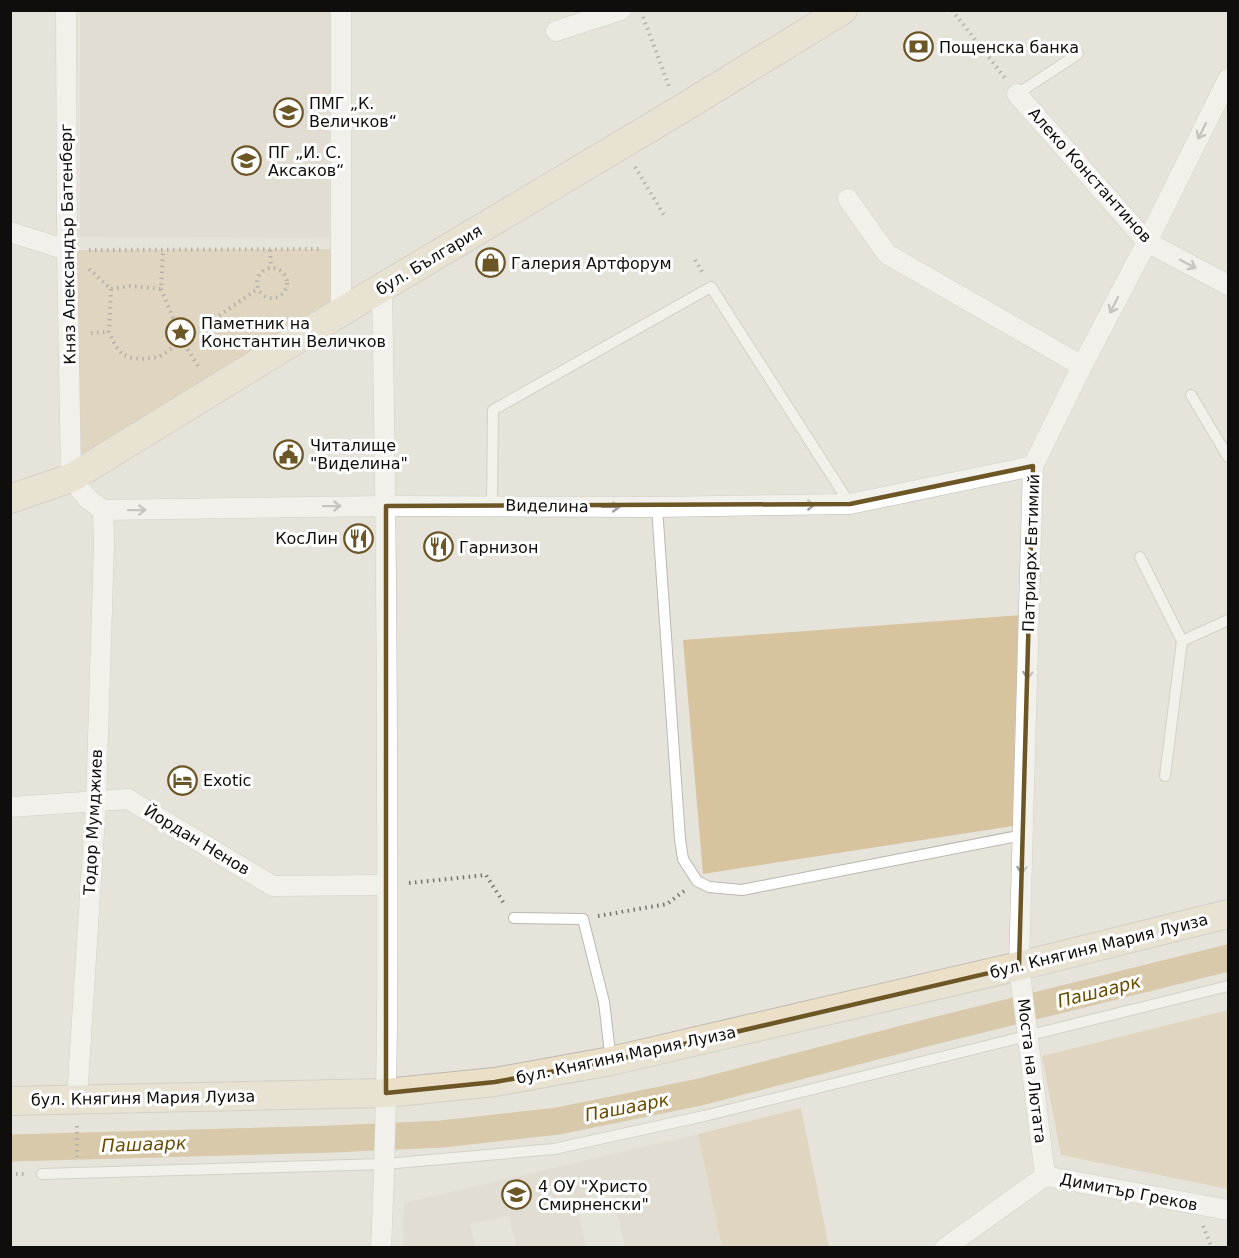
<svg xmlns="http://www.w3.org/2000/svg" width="1239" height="1258" font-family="'DejaVu Sans',sans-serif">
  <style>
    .built { fill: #ddd6c8 }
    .green { fill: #d7c49f }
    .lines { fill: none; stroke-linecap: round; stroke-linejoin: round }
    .canal { stroke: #c5a96f; stroke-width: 27 }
    .lane-casing { stroke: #bcb8b1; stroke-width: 12 }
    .street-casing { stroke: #bcb8b1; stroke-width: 21 }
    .secondary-casing { stroke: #bcb8b1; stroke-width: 30 }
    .path { stroke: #75736e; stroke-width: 4; stroke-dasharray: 1.5 4.5; stroke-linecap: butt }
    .lane { stroke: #fff; stroke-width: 10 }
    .street { stroke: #fff; stroke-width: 20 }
    .secondary { stroke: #ebe0c7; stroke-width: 28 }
    .oneway { stroke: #9f9f9e }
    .marked { fill: none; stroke: #6c5626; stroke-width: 4.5; stroke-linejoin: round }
    .labels { text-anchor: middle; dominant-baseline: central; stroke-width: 6; stroke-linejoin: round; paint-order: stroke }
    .poi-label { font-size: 16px; fill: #0f0e0c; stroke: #fff; text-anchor: start }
    .street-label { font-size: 16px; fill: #0f0e0c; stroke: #fff }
    .water-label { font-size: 18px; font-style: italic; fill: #694d00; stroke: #fff }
  </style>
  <rect width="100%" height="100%" fill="#e6e3db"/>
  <g class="built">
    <polygon points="80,11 330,11 329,238 80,237"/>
    <polygon points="698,1134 722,1247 625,1247 612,1191 576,1199 586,1247 516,1247 509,1216 470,1224 475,1247 403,1247 404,1203"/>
  </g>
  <g class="green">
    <polygon points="340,249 341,312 71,478 67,250"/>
    <polygon points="1020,615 1013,826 703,874 683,640"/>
    <polygon points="1228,1010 1228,1189 1061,1155 1042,1056"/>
    <polygon points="801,1108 829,1247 722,1247 698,1134"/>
  </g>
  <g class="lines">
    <polyline class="canal" points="10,1148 333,1139 442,1134 558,1121 700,1092 926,1033 1228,958"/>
    <defs>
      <g id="lane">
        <polyline points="1017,94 1078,54"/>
        <polyline points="1191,395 1228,457"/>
        <polyline points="492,505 493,410 711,287 850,504"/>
        <polyline points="657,507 680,839 683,859 697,881 709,887 742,890 1023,835"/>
        <polyline points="1140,557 1182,641 1165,776"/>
        <polyline points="1182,641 1228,620"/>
        <polyline points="514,918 583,919 604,1002 611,1061"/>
        <polyline points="42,1174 385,1164 554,1149 704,1116 1228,986"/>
      </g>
      <g id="street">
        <polyline points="66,10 67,250 71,478 87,498 103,510 386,506 657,507 850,504 1033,466"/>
        <polyline points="341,10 341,312"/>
        <polyline points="556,31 621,10"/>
        <polyline points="1017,94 1147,242 1228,285"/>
        <polyline points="848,199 887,254 1082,366"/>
        <polyline points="10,232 67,250"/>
        <polyline points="10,807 128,799 273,886 387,885"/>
        <polyline points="77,1099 96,801 104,545 103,510"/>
        <polyline points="1045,1176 1019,966 1033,466 1082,366 1147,242 1228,79"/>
        <path d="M381,1248C388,1097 388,945 387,794C387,625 385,456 382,287"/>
        <polyline points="945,1248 1045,1176 1228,1210"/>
      </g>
      <g id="secondary">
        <polyline points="10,499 71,478 341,312 678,111 843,10"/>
        <polyline points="10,1101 386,1093 495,1082 611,1061 1019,966 1228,914"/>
      </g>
    </defs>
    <use href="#lane" class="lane-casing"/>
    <use href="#street" class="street-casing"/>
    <use href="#secondary" class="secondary-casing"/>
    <g class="path">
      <polyline points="952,10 1005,78"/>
      <polyline points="643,17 669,86"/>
      <polyline points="635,167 664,215"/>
      <polyline points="89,250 321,249"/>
      <polyline points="270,250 271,268"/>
      <polyline points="695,260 703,273"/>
      <circle cx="272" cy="283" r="15"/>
      <polyline points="89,269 111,289 130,286 161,289 163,250"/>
      <polyline points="111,289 109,332 115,345 123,355 133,358 142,359 159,357 259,288"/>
      <polyline points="161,289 183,342 200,369"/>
      <polyline points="91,333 109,332"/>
      <polyline points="409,883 486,875 505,905"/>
      <polyline points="598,916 667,904 684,891"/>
      <polyline points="77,1126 77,1157"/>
      <polyline points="10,1174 26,1174"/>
      <polyline points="1203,1226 1212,1248"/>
    </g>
    <use href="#lane" class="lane"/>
    <use href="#street" class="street"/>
    <use href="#secondary" class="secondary"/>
  </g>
  <defs><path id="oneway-shaft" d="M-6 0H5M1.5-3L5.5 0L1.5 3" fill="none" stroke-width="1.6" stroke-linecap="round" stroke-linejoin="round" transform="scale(1.5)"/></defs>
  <g class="oneway">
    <use href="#oneway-shaft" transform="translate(1202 131) rotate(117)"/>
    <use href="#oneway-shaft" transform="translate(1188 264) rotate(28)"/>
    <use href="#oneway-shaft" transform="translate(1114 305) rotate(117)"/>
    <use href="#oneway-shaft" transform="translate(806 505) rotate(-1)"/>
    <use href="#oneway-shaft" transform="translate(332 506) rotate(-1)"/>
    <use href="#oneway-shaft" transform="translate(611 507) rotate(1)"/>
    <use href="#oneway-shaft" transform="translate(137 510) rotate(-1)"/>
    <use href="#oneway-shaft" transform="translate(1028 670) rotate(92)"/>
    <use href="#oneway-shaft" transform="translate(1022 865) rotate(92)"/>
  </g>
  <path d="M0 0H1239V1258H0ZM1033,466L1019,966L611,1061L495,1082L386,1093V506L850,504Z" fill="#e6e3db" fill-opacity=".55" fill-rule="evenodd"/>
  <path class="marked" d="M1033,466L1019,966L611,1061L495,1082L386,1093V506L850,504Z"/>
  <defs>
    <symbol id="bank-ring" viewBox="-11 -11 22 22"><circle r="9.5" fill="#fff" stroke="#6c5626" stroke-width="1.5"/><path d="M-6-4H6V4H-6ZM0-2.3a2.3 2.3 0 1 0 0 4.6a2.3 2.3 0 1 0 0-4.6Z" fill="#6c5626"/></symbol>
    <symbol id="school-ring" viewBox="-11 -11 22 22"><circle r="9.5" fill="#fff" stroke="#6c5626" stroke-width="1.5"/><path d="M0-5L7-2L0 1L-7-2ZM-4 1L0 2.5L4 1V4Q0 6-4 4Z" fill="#6c5626"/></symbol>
    <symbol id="shop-ring" viewBox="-11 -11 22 22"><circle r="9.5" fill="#fff" stroke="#6c5626" stroke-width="1.5"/><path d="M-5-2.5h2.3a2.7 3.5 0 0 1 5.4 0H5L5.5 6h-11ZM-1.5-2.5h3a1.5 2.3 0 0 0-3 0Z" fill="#6c5626"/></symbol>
    <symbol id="sight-ring" viewBox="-11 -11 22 22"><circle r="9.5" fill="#fff" stroke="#6c5626" stroke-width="1.5"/><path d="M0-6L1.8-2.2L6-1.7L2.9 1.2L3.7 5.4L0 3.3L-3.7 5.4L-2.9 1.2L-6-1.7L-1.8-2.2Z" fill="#6c5626"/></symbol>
    <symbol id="civic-ring" viewBox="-11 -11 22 22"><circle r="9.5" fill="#fff" stroke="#6c5626" stroke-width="1.5"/><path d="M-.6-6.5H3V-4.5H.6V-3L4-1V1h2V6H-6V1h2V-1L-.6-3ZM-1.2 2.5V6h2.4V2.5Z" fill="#6c5626"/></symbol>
    <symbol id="restaurant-ring" viewBox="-11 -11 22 22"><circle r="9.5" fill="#fff" stroke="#6c5626" stroke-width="1.5"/><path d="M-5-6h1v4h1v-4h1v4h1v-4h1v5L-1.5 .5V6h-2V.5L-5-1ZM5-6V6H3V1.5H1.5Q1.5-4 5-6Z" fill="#6c5626"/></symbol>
    <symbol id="hotel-ring" viewBox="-11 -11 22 22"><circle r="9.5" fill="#fff" stroke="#6c5626" stroke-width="1.5"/><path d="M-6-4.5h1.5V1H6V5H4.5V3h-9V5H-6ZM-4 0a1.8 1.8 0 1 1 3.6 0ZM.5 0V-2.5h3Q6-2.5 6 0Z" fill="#6c5626"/></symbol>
  </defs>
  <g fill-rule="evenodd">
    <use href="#bank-ring" x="902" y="30" width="33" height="33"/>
    <use href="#school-ring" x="272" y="96" width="33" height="33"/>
    <use href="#school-ring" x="230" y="144" width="33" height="33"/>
    <use href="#shop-ring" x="474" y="246" width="33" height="33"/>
    <use href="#sight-ring" x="164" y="316" width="33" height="33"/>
    <use href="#civic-ring" x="272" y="438" width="33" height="33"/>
    <use href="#restaurant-ring" x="342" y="522" width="33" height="33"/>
    <use href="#restaurant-ring" x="422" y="530" width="33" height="33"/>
    <use href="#hotel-ring" x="166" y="764" width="33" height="33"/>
    <use href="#school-ring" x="500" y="1178" width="33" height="33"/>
  </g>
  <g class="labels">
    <g class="poi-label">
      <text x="939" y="47">Пощенска банка</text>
      <text x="309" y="103">ПМГ „К.<tspan x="309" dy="18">Величков“</tspan></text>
      <text x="268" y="152">ПГ „И. С.<tspan x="268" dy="18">Аксаков“</tspan></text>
      <text x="511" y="263">Галерия Артфорум</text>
      <text x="201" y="323">Паметник на<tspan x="201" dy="18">Константин Величков</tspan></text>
      <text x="310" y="445">Читалище<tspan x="310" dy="18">"Виделина"</tspan></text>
      <text x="338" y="538" text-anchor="end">КосЛин</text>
      <text x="459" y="547">Гарнизон</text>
      <text x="203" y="780">Exotic</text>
      <text x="538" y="1186">4 ОУ "Христо<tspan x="538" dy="18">Смирненски"</tspan></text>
    </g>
    <g class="street-label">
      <text transform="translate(1090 175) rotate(48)">Алеко Константинов</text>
      <text transform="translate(68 244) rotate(-91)">Княз Александър Батенберг</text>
      <text transform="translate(429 260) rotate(-31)">бул. България</text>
      <text transform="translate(547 506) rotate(1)">Виделина</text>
      <text transform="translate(1031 553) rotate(-88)">Патриарх Евтимий</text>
      <text transform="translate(93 822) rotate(-87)">Тодор Мумджиев</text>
      <text transform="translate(197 840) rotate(31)">Йордан Ненов</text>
      <text transform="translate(1099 946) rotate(-14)">бул. Княгиня Мария Луиза</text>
      <text transform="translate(626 1055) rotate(-12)">бул. Княгиня Мария Луиза</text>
      <text transform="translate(1032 1071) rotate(83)">Моста на Лютата</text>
      <text transform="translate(143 1098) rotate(-1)">бул. Княгиня Мария Луиза</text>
      <text transform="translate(1129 1192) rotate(11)">Димитър Греков</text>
    </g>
    <g class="water-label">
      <text transform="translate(1099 991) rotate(-14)">Пашаарк</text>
      <text transform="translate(627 1107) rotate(-11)">Пашаарк</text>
      <text transform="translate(144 1144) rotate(-2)">Пашаарк</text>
    </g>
  </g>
  <rect width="1239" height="1258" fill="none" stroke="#0f0e0c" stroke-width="24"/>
</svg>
